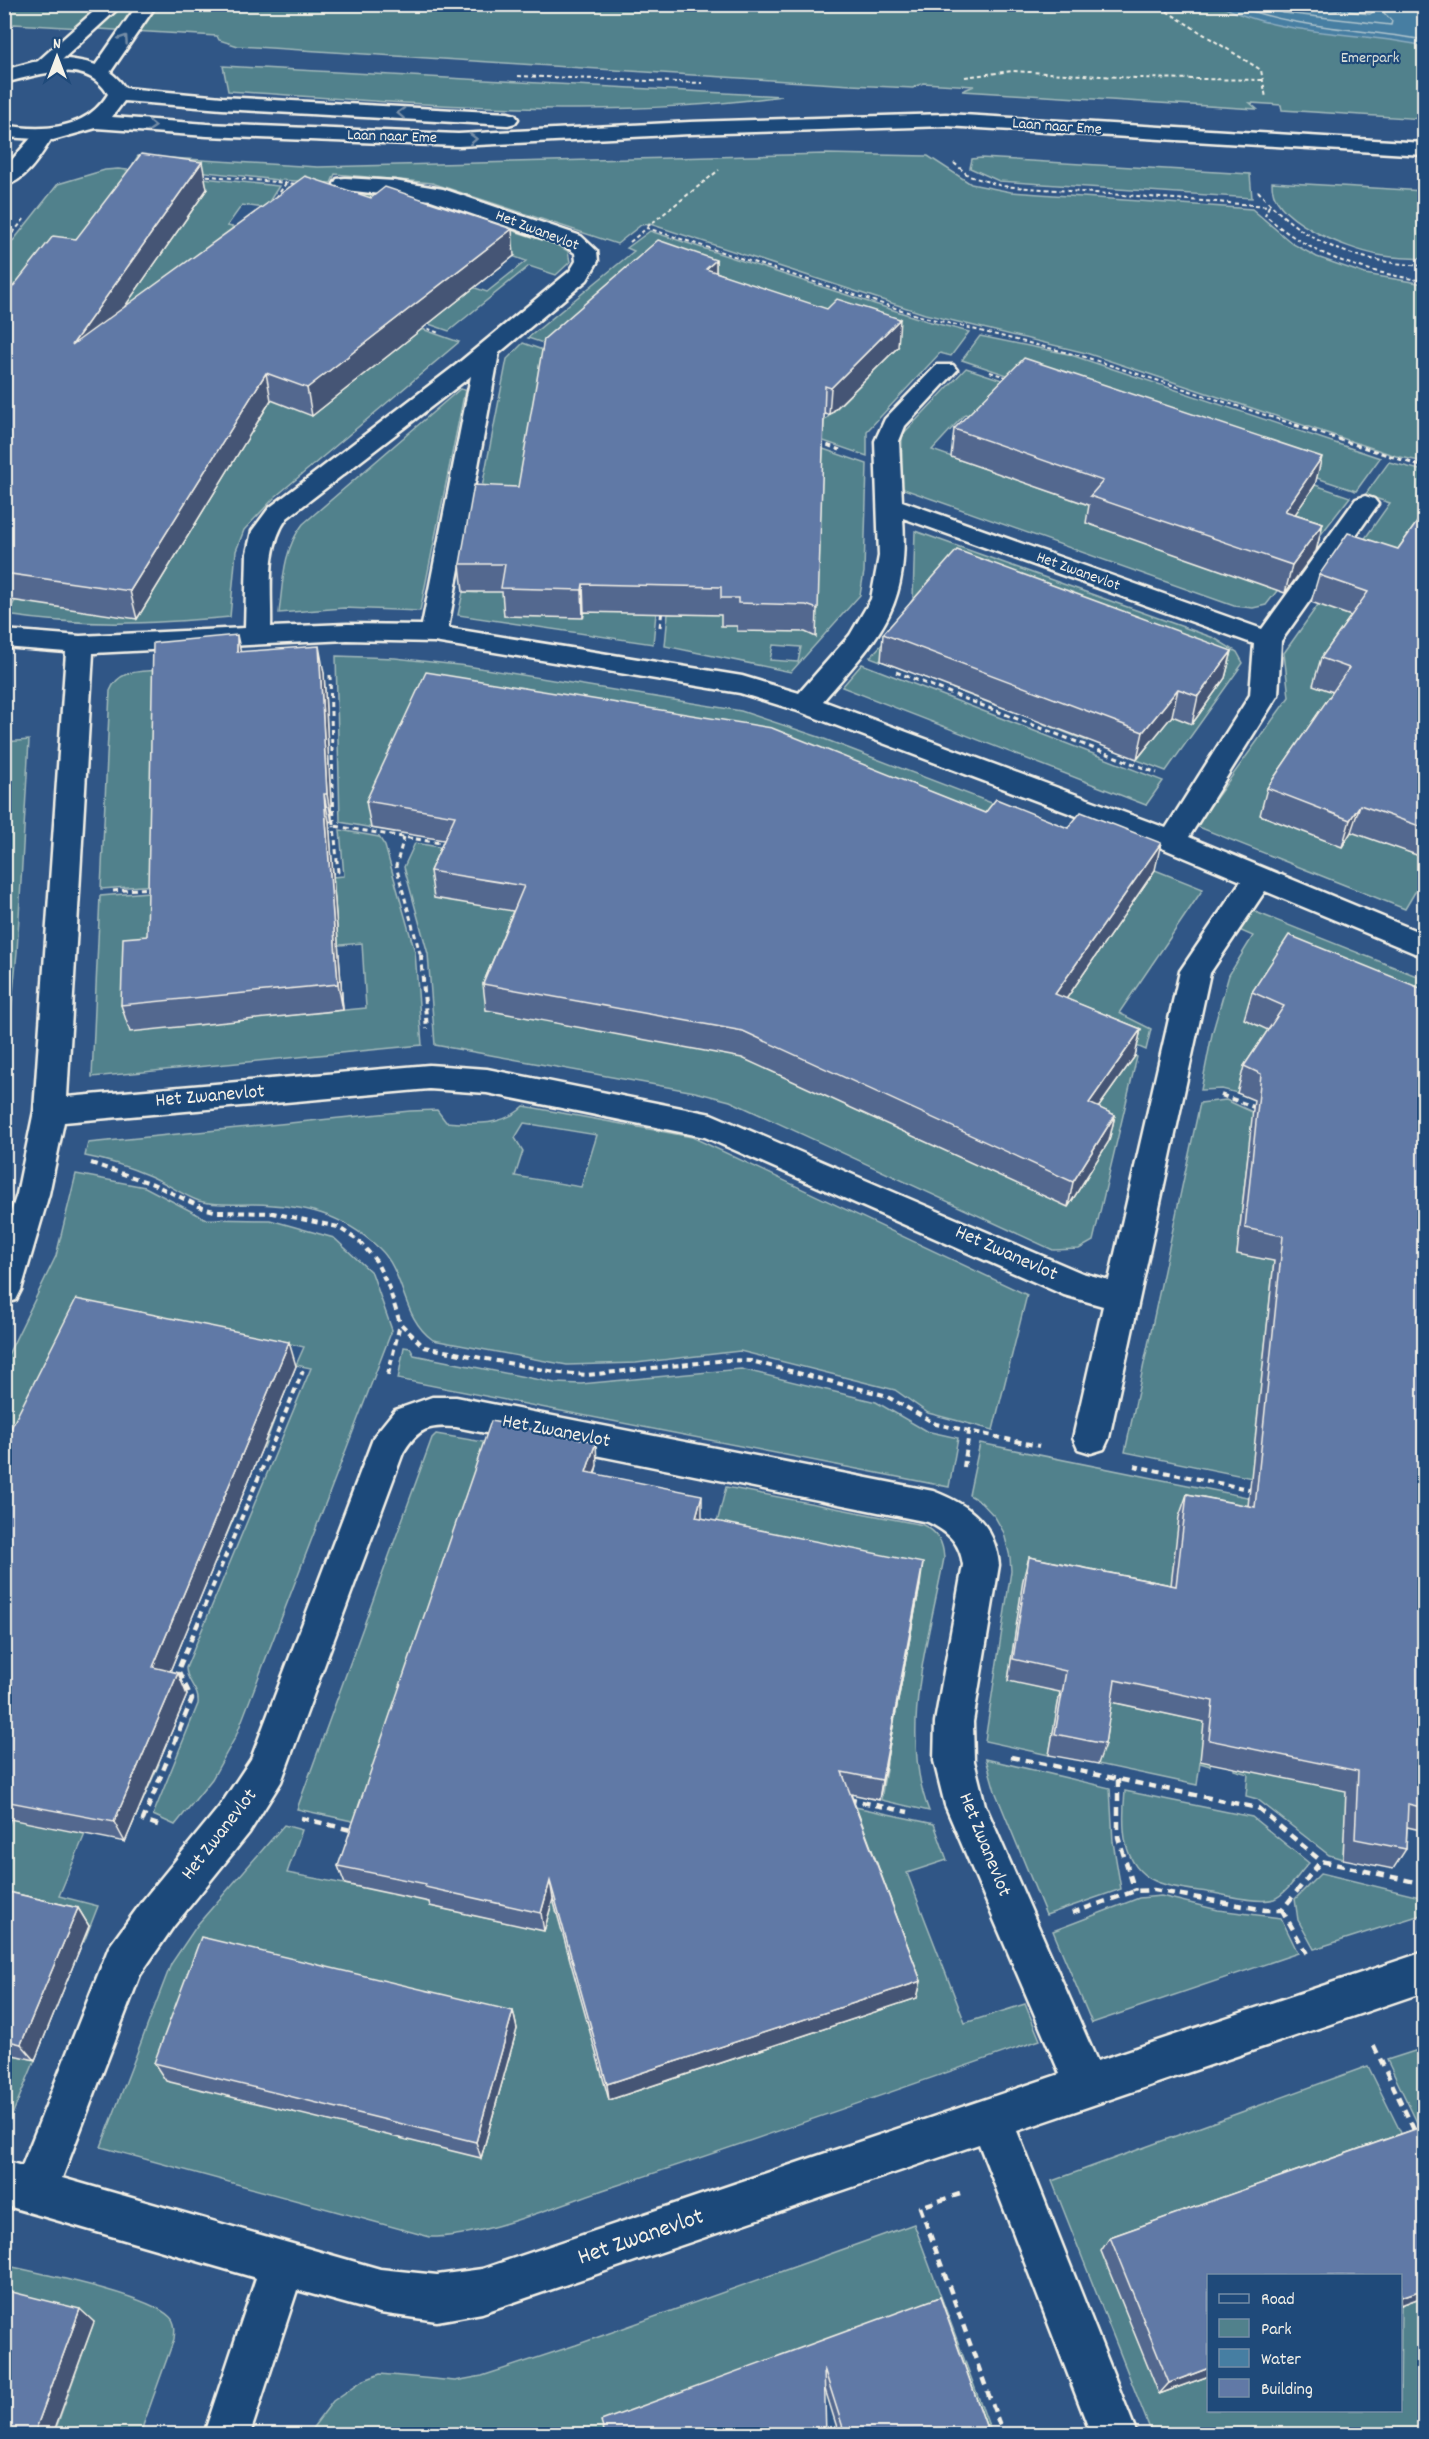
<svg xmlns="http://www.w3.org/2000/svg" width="1429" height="2439" font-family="Dekko,sans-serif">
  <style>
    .green { fill: #51818c; stroke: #a2b9ba; stroke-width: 1.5; fill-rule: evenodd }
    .water { fill: #467ea2; stroke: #8cacbe; stroke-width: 1.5 }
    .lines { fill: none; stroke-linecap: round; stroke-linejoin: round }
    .shore { stroke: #aec3cc; stroke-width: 1.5 }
    .minor-casing { stroke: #f4f1e8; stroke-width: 5 }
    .tertiary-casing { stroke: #f4f1e8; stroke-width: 5 }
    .path-far3 { stroke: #f4f1e8; stroke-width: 2; stroke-dasharray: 4 3; stroke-linecap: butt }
    .path-far2 { stroke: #f4f1e8; stroke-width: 3; stroke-dasharray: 5 4; stroke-linecap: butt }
    .path-far1 { stroke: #f4f1e8; stroke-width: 4; stroke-dasharray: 6 4.5; stroke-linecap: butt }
    .path { stroke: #f4f1e8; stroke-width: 4.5; stroke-dasharray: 8 6; stroke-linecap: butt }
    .minor { fill: #1f4a7a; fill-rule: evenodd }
    .tertiary { fill: #1f4a7a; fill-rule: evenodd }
    .wall { fill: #53688f; stroke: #f4f1e8; stroke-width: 1.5 }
    .shaded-wall { fill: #445574; stroke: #f4f1e8; stroke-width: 1.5 }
    .building { fill: #6179a6; stroke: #f4f1e8; stroke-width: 1.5 }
    .oneway { stroke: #748da6 }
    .labels { text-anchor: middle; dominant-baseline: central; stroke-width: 4.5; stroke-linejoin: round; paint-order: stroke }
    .far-park-label { font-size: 16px; fill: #dce0da; stroke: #1f4a7a }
    .far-street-label { font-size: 16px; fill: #f4f1e8; stroke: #1f4a7a }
    .street-label { font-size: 20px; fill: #f4f1e8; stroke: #1f4a7a }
    .near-street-label { font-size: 24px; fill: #f4f1e8; stroke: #1f4a7a }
  </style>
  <rect width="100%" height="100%" fill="#305686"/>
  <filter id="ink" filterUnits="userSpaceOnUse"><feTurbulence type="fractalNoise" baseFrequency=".0167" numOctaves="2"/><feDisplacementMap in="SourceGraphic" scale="12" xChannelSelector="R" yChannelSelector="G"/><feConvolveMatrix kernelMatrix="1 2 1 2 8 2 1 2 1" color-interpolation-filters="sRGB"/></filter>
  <g filter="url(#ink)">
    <g class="green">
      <polygon points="4,5 1424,5 1424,119 1282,110 1281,105 1250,103 1257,109 962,91 974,86 923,83 913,88 851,85 238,46 219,40 217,36 14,24 5,27"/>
      <path d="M223,66L782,96C599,122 411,103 228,91Z"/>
      <polygon points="826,154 928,156 971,184 1011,192 1252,209 1293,244 1317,257 1365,274 1424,284 1424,462 1396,456 1086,353 925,314 650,224 641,225 617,244 432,183 335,174 331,183 278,180 133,164 138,156 318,167"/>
      <polygon points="981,158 1250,174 1252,198 999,181 970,168 972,159"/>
      <polygon points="118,169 279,186 265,208 242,205 227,226 250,230 5,397 5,251 58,184 105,170"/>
      <path d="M1272,182L1424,191V259C1409,258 1393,258 1378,255C1348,249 1269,220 1272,182Z"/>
      <path d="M289,187L406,197L555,244L568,251L570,262L556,275L529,266L449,331L426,323L273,211ZM351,246L491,248L526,261L487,292Z"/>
      <polygon points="650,231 927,321 969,332 951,356 940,353 867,431 867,456 809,436 898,347 564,350 528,338 634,251 627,248"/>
      <path d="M422,329L459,342L275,497L244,530L236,551L230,617C150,624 86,627 6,615L24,587L4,571L89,485Z"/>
      <polygon points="980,336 1068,354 1380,458 1356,491 962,360"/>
      <polygon points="523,343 677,398 653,644 458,615 463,592 477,593 478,587 508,588 504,616 584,617 614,389 520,520 477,513 507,359"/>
      <path d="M966,368L1020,386L1306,499L1315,485L1350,497L1266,605L1253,608L1234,606L901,488L902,435ZM965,414L1134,471L1099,509L932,450Z"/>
      <path d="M460,389L465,390L420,611L344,608L279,613C283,582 283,549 303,524Z"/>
      <path d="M797,440L867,464L864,572L860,595L791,672L665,646L668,614H697ZM773,645L801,647L798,662L770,660Z"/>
      <polygon points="1389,462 1424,471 1424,526 1314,684 1422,721 1404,850 1424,858 1424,877 1405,909 1196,826 1289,697 1284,653 1390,503 1365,495"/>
      <polygon points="915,531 1214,638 1237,652 1243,663 1166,771 1137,760 1150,743 1100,724 1087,741 1044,724 1008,688 995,705 953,689 966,673 905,670 870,657 888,638 913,599"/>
      <polygon points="336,656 395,658 467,666 741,711 819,737 997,805 890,940 459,820 394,832 340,822"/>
      <polygon points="862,664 1163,781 1146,805 842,687"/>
      <path d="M160,670L156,885L101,889L110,691C119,669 139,672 160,670Z"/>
      <polygon points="29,740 17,952 5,1074 5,742"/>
      <path d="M340,830L379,837L385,846L415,952L422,1045L92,1077L100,896L344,876ZM362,943L366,1008L130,1031L307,948Z"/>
      <polygon points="415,843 574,870 1119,1077 1135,1056 1137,1057 1093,1241 1079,1249 1053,1250 730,1101 695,1092 435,1045 428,954 404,867"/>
      <polygon points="1155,870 1203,889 1119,1013 1151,1029 1146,1050 1057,1012"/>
      <polygon points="1253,911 1424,979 1424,1096 1250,1071 1237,1093 1222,1089 1201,1090 1212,1034 1229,975 1253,936 1239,930"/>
      <path d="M1226,1100L1424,1190V1237L1415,1236L1414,1260L1424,1262V1513L1125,1452L1200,1103ZM1248,1154L1346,1172L1344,1203H1347L1349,1195L1370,1199L1369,1225L1342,1220L1338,1268L1377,1276L1361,1494L1252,1473L1274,1261L1237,1254Z"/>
      <path d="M524,1106L692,1137L1027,1295L993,1430L928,1413L895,1390L740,1351L636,1363L567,1365L433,1340C401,1318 406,1273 379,1248C341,1213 304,1205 253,1204C236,1204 216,1206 199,1201C182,1195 167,1183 150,1176C129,1167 107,1160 85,1156L88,1143L410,1111L437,1110L446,1122C473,1124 503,1127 524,1106ZM524,1123L597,1135L581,1187L515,1176L523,1151L515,1138Z"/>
      <path d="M76,1174L145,1187L206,1219L270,1220L334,1238L372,1273L392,1330L236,1736L212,1779L175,1825L153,1815L198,1704C200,1689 186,1682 186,1668L311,1368L296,1365L304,1347L269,1339L284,1394L264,1448L226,1440L200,1501L238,1508L215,1563L176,1556L119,1755L159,1764L130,1830L90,1822L59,1896L98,1906L84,1942L43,1933L5,2025V1833L30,1774L5,1489V1361L56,1256Z"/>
      <polygon points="404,1347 410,1348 414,1355 555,1383 581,1384 741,1369 876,1402 926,1431 958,1438 949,1487 398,1379"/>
      <polygon points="436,1434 495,1444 366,1824 297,1809 432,1438"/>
      <polygon points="980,1443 1424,1533 1424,1700 1024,1580 1008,1680 1072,1695 1053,1734 1049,1755 985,1741 1011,1571 1010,1557 1004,1533 995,1517 981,1502 969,1495"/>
      <path d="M726,1487L923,1525C938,1532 943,1542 944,1558C929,1640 898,1731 929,1811L881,1800L887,1762L847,1753L712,1543Z"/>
      <polygon points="1093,1698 1214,1724 1210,1766 1200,1763 1197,1785 1098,1764 1101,1744"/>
      <polygon points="1238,1729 1360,1794 1344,1837 1343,1859 1329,1855 1257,1799 1246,1796 1248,1774 1234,1770"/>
      <polygon points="986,1759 1110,1788 1113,1842 1121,1889 1046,1915 995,1791"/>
      <path d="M1125,1791L1252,1817L1309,1863C1299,1873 1287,1894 1274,1899C1260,1904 1228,1896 1214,1893C1196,1890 1172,1889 1155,1881C1120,1866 1122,1823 1125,1791Z"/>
      <path d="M804,1796L934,1824L947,1860L907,1873L965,2023L1025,2004L1040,2040C896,2090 753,2141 609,2188C557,2205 484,2237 430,2237L101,2147L171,1964L198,1924L284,1825L302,1830L287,1873L365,1888L444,1863L431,1906L509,1923L521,1879Z"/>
      <polygon points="1321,1873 1424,1898 1424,1914 1314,1949 1298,1920 1295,1899"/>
      <polygon points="1161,1896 1218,1910 1281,1918 1298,1953 1092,2023 1053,1931 1139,1898"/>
      <polygon points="1424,2048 1424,2137 1387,2060"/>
      <polygon points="4,2053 35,2060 9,2122 5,2121"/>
      <polygon points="1368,2066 1406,2143 1181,2223 1208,2375 1208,2410 1400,2410 1401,2305 1424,2296 1424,2432 1417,2434 1152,2434 1052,2181"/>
      <polygon points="914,2224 992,2434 979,2434 935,2311 604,2434 308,2434 333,2401 362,2381 380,2374 455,2381 482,2376 576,2345"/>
      <path d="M4,2265C39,2273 149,2295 170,2317C176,2323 175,2331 174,2339L140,2434H54L94,2322L5,2299Z"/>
    </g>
    <path class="water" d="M1374,5L1424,11V46C1356,31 1282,37 1219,5Z"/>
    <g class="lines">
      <g class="shore">
        <path d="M1232,4C1293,29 1360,28 1424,40"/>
        <polyline points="1252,4 1284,13 1391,25 1392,21 1384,13 1382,4"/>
        <polyline points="1290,4 1370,14 1373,12 1373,4"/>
      </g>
      <defs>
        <g id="minor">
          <polygon points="102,4 123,4 51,70 37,70 34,66 37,62"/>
          <polygon points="138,4 157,4 107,77 93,77 90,73"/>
          <path d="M44,129L51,131L54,135C42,153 27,181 4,186V169L37,131Z"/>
          <path d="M345,178L394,181L443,189L581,236L597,251L598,261L587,280L499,353L448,628L742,676L799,693L850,635L871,599L879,556L875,441L885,419L937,365H953L957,370L905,426L899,441L902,501L1262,629L1356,499L1365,496L1374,499L1378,504L1281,641L1278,695L1189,837L1424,934V957L1265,891L1210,973L1109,1438L1104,1449L1091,1453L1078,1449L1073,1438L1103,1306L1064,1295L705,1137L487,1093L429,1089L64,1122L49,1194L21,1290L16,1300L4,1304V1233L17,1194L34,1111L66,652L4,647V630L80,636L245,628L247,553L252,531L269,508L456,365L570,271L576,261L575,253L565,246L431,200L337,189L334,184L337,179ZM471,376L422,625L347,624L271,627C272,592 265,548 287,518ZM903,518L1254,644L1250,695L1166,828L823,701C880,635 909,610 903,518ZM347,640L434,642L740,693L795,710L1162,848L1241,881L1180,971L1109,1280L1082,1273L711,1114L487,1069L429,1065L67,1097L93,653Z"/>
          <path d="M432,1397H456L933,1491C970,1505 995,1524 999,1565L973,1722L974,1761L985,1805L1097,2061L1424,1952V1992L1017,2131L1137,2434H1091L979,2144L482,2313L437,2321L380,2313L297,2290L250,2434H204L256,2278L4,2205V2161L22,2166L109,1947L144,1899L220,1806L251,1759L374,1436L395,1410ZM456,1427L928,1522C948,1532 960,1542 963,1565L935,1722L934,1761L945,1805L1060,2074L482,2269L437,2275L380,2269L62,2178L140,1975L173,1927L249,1833L281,1782L403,1453C418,1428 428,1425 456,1427Z"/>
        </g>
        <path id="tertiary" d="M67,59C92,62 111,67 125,88L222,97L508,113L515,115L518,119L515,123L508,125L222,109L124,101L112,117L207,124L458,134L690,122L946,114L1424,143V155L946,126L690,134L458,146L207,136L96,128L53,140L4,137V125C43,132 86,130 108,94C85,57 38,75 4,83V70L33,62Z"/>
      </defs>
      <use href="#minor" class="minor-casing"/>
      <use href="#tertiary" class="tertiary-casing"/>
      <g class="path-far3">
        <polyline points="1155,4 1261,70 1266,98"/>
        <polyline points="518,76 702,83"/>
        <polyline points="965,77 1012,71 1136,78 1263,80"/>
        <path d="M954,163L969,176L1002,186L1269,206L1265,215C1312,257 1363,271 1424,281"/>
        <polyline points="200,175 297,184"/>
        <path d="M1258,191C1305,245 1354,261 1424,266"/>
        <polyline points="276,198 286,183"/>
        <polyline points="647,227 719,170"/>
        <polyline points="630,242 647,228 920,316 1085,357 1299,426"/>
        <polyline points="4,244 25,218"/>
        <polyline points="421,326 439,333"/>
        <polyline points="990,372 1009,378"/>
      </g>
      <g class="path-far2">
        <polyline points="1295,425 1424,467"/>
        <polyline points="819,442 840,450"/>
        <polyline points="660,627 662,610"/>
        <polyline points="896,672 1157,773"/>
        <polyline points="330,675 334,826 447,844"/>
        <polyline points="404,837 396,866 421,957"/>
        <polyline points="329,873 338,872 334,826"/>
        <polyline points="113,891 151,888"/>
      </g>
      <g class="path-far1">
        <polyline points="421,955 427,1029"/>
        <polyline points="1221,1095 1256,1108"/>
        <polyline points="91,1163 153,1184 203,1208 218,1212 273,1213 338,1227 360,1242 376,1261 389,1288 400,1323 424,1347 560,1373 587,1375 727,1360 751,1361 884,1395 936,1424 1039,1446"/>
        <polyline points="388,1375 400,1324"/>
        <polyline points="1134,1466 1253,1490"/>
        <polyline points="964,1467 969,1432"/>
        <polyline points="200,1617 303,1371"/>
      </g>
      <g class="path">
        <polyline points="1011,1757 1258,1808 1321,1861 1424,1884"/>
        <polyline points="1118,1779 1118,1837 1135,1891"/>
        <polyline points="848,1799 908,1812"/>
        <polyline points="301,1818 355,1831"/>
        <polyline points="158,1825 143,1820 192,1699 178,1670 201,1616"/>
        <polyline points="1282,1910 1307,1954"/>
        <polyline points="1072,1913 1135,1891 1154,1890 1265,1910 1282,1910 1321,1861"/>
        <polyline points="1374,2046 1416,2134"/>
        <polyline points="960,2194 920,2207 1003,2434"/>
      </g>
      <use href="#minor" class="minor"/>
      <use href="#tertiary" class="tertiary"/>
    </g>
    <g class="wall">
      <polygon points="207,189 125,306 514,256 312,416 271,400 137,619 4,599 4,298 76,239"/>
      <polygon points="716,260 716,272 898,347 829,415 824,414 816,637 805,632 737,631 737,626 721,626 721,615 584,612 583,618 504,616 502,592 463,592 460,564 518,487"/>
      <polygon points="954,429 1315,485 1295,514 1323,523 1316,551 1285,593 1086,523 1089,505 951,457"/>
      <polygon points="1425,511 1425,858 1351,832 1342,847 1260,815 1267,788 1333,692 1313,685 1321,658 1351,616 1311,602 1319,575 1398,549"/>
      <polygon points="883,634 1232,651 1225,678 1192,724 1172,716 1137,759 881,661"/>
      <polygon points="240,652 324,673 332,822 329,821 343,1010 130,1032 121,1005 147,936"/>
      <polygon points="366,801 985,813 1155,870 1066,999 1141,1029 1135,1056 1098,1108 1115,1115 1109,1141 1068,1207 742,1058 486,1010 483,984 513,911 434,898 430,871 444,840 371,828"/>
      <polygon points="1425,990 1425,1831 1407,1827 1406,1849 1393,1869 1343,1859 1346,1791 1200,1761 1204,1722 1111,1702 1105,1744 1098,1764 1049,1755 1060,1692 1008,1681 1023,1580 1029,1557 1171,1585 1179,1517 1187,1494 1248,1506 1274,1261 1237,1254 1254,1100 1237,1093 1244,1066 1268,1030 1244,1019 1252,992"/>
      <polygon points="296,1366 170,1671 178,1673 187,1695 125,1842 4,1818 4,1442"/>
      <polygon points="597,1465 595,1474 702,1518 920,1585 879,1800 851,1794 921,1981 917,1998 609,2100 553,1899 544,1931 430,1906 429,1902 345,1884 338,1866"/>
      <polygon points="4,1891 78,1908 89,1926 35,2060 4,2053"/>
      <polygon points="513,2011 517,2029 481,2158 166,2081 154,2063"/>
      <polygon points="1421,2127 1425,2135 1425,2296 1401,2305 1401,2276 1209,2276 1209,2376 1159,2394 1101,2251 1110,2237"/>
      <polygon points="940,2297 989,2434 839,2434 825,2389 604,2434"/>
    </g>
    <g class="shaded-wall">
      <polygon points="202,162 207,189 79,372 72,345"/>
      <polygon points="512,229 514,256 312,416 307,388"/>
      <polygon points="716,260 716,287 706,269"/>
      <polygon points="900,319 898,347 829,415 831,388"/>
      <polygon points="266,373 271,400 137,619 130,591"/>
      <polygon points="1322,457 1315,485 1279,538 1285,511"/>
      <polygon points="1323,523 1316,551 1285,593 1292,565"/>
      <polygon points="583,584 584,612 583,618 582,590"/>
      <polygon points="237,635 243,663 237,652"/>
      <polygon points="319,646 324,673 332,822 327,794"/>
      <polygon points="1232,651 1225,678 1192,724 1198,696"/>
      <polygon points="1178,689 1172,716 1137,759 1143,732"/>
      <polygon points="324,794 329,821 343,1010 338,984"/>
      <polygon points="1360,805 1351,832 1342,847 1350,820"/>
      <polygon points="1161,843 1155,870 1051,1021 1055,994"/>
      <polygon points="1141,1029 1135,1056 1083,1129 1089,1103"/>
      <polygon points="1115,1115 1109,1141 1068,1207 1073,1182"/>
      <polygon points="289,1342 296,1366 163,1688 153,1667"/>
      <polygon points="596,1442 597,1465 588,1495 586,1472"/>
      <polygon points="702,1495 702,1517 697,1539 696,1517"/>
      <polygon points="923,1563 920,1585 879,1800 882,1780"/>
      <polygon points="178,1673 187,1695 125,1842 114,1822"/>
      <polygon points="550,1881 553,1899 544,1931 541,1913"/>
      <polygon points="78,1908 89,1926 35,2060 21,2044"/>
      <polygon points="921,1981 917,1998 609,2100 607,2084"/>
      <polygon points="513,2011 517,2029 481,2158 476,2142"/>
      <polygon points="1425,2289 1425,2296 1401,2305 1401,2297"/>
      <polygon points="80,2309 94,2322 53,2434 34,2434"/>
      <polygon points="1209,2368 1209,2376 1159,2394 1169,2383"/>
    </g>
    <g class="building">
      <polygon points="141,154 202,162 72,345 305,176 371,198 385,187 512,229 307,388 266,373 130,591 4,573 4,298 53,236 76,239"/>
      <polygon points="658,240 716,260 706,269 827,309 837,299 900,319 831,388 825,386 818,609 806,605 738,603 738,598 721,598 721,587 583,584 582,590 501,588 505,564 460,564 474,485 518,487 544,339"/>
      <polygon points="1024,358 1322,457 1285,511 1323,523 1292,565 1090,496 1103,481 954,429"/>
      <polygon points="1425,511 1425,828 1360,805 1350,820 1267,788 1349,668 1321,658 1368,592 1319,575 1348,533 1398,549"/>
      <polygon points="957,550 1232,651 1198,696 1178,689 1143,732 883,634"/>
      <polygon points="237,635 237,652 319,646 327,794 324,794 338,984 121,1005 123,938 147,936 153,643"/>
      <polygon points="426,672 772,728 985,813 996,799 1068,828 1081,812 1161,843 1055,994 1141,1029 1089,1103 1115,1115 1073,1182 743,1031 483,984 524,886 430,871 455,816 366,801"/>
      <polygon points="1289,935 1425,990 1425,1808 1408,1804 1406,1849 1355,1839 1358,1771 1209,1740 1213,1701 1115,1680 1105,1744 1055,1734 1066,1671 1013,1659 1029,1557 1176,1586 1187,1494 1255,1507 1283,1236 1245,1228 1261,1074 1244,1066 1284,1006 1252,992"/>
      <polygon points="76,1299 289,1342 153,1667 178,1673 114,1822 4,1801 4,1442"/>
      <polygon points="491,1421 596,1442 586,1472 702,1495 696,1517 923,1563 882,1780 842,1772 921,1981 607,2084 550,1881 541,1913 425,1887 426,1884 338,1866"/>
      <polygon points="4,1891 78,1908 21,2044 4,2040"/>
      <polygon points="201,1937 513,2011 476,2142 154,2063"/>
      <polygon points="1421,2127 1425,2135 1425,2289 1401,2297 1401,2276 1209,2276 1209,2368 1169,2383 1110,2237"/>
      <polygon points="4,2290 80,2309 34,2434 4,2434"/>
      <polygon points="940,2297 989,2434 845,2434 824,2368 826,2434 605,2434 601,2421"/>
      <polygon points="1425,2428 1425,2434 1407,2434"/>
    </g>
    <defs><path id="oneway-chevron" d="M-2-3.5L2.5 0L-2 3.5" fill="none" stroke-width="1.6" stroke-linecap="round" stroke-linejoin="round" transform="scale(1.5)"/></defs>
    <g class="oneway">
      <use href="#oneway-chevron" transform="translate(124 39) rotate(-56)"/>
      <use href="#oneway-chevron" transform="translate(401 113) rotate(-177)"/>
      <use href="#oneway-chevron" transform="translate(152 126) rotate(4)"/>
      <use href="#oneway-chevron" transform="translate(473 139) rotate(-2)"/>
    </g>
  </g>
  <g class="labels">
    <g class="far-park-label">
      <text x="1370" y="58">Emerpark</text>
    </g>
    <g class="far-street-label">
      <text transform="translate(1057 127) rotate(4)">Laan naar Eme</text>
      <text transform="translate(392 137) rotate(2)">Laan naar Eme</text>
      <text transform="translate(537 231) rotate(21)">Het Zwanevlot</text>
      <text transform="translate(1078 572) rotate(20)">Het Zwanevlot</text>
    </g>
    <g class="street-label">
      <text transform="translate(210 1097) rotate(-5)">Het Zwanevlot</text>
      <text transform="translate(1006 1254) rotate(24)">Het Zwanevlot</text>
      <text transform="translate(556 1432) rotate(11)">Het Zwanevlot</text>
      <text transform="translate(220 1835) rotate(-52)">Het Zwanevlot</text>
      <text transform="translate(984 1845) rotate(68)">Het Zwanevlot</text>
    </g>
    <g class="near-street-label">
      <text transform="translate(641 2238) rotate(-19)">Het Zwanevlot</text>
    </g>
  </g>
  <rect width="1429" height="2439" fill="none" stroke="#1f4a7a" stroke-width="24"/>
  <rect x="12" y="12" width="1405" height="2415" fill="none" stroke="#f4f1e8" stroke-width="2" filter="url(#ink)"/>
  <rect x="1207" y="2274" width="195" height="138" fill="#1f4a7a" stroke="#748da6" stroke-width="1.5"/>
  <rect x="1219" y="2294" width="30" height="9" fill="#1f4a7a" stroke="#748da6" stroke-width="1.5"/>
  <text x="1261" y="2304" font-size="18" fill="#f4f1e8">Road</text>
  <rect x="1219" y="2319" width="30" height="18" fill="#51818c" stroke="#748da6" stroke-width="1.5"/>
  <text x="1261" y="2334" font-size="18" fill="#f4f1e8">Park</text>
  <rect x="1219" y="2349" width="30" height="18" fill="#467ea2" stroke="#748da6" stroke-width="1.5"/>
  <text x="1261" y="2364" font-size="18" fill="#f4f1e8">Water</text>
  <rect x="1219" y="2379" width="30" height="18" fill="#6179a6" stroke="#748da6" stroke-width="1.5"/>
  <text x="1261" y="2394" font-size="18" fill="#f4f1e8">Building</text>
  <g transform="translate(57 57)" stroke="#1f4a7a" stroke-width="4.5" paint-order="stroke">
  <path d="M0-4.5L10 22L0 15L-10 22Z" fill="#f4f1e8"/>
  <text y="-9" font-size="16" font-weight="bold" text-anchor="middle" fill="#f4f1e8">N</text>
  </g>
</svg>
